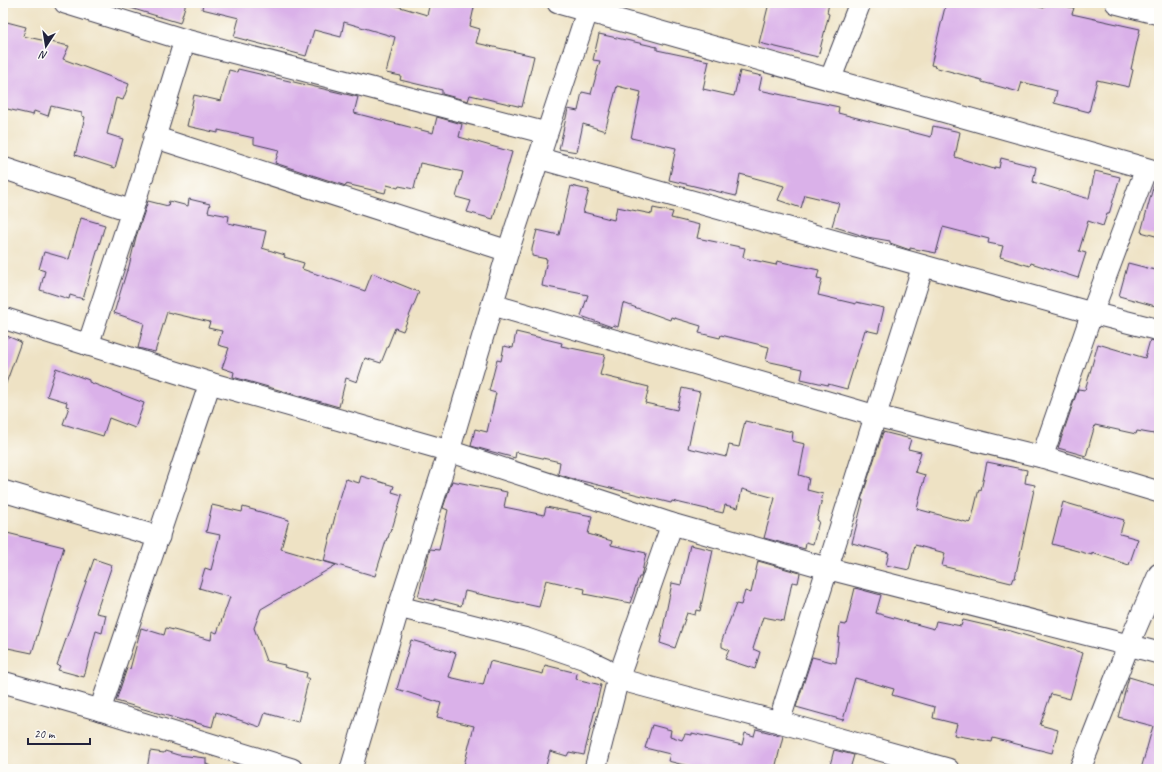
<svg xmlns="http://www.w3.org/2000/svg" width="1162" height="772" font-family="Caveat,sans-serif">
  <style>
    .building { fill: #dab1e9 }
    .lines { fill: none; stroke-linecap: round; stroke-linejoin: round }
    .minor-casing { stroke: #413f50; stroke-width: 23 }
    .minor { stroke: #fff; stroke-width: 21 }
  </style>
  <rect width="100%" height="100%" fill="#fdfcf7"/>
  <filter id="ink" filterUnits="userSpaceOnUse"><feTurbulence type="fractalNoise" baseFrequency=".025" numOctaves="2"/><feDisplacementMap in="SourceGraphic" scale="8" xChannelSelector="R" yChannelSelector="G"/><feConvolveMatrix kernelMatrix="1 2 1 2 8 2 1 2 1" color-interpolation-filters="sRGB"/></filter>
  <filter id="wash" filterUnits="userSpaceOnUse"><feTurbulence type="fractalNoise" baseFrequency=".012" numOctaves="4" result="noise"/><feDisplacementMap in="SourceGraphic" scale="16" xChannelSelector="R" yChannelSelector="G"/><feGaussianBlur stdDeviation="0.9" result="paint"/><feColorMatrix in="noise" values="0 0 0 0 0 0 0 0 0 0 0 0 0 0 0 0 0 1.4 0 .05"/><feComposite in="paint" operator="in"/></filter>
  <g filter="url(#wash)">
    <rect width="100%" height="100%" fill="#eee2c4"/>
    <g id="blocks">
      <g class="building">
        <polygon points="128,3 186,3 180,23 127,7"/>
        <polygon points="203,3 387,3 427,15 430,3 475,3 470,26 480,29 476,43 534,56 522,107 470,95 468,101 442,94 442,90 400,80 401,76 386,73 395,37 344,22 341,37 314,30 306,56 234,37 239,18 202,9"/>
        <polygon points="769,3 829,3 827,13 829,14 818,57 759,43"/>
        <polygon points="946,3 992,3 1009,6 1009,3 1022,3 1044,8 1045,3 1051,3 1074,8 1072,14 1140,29 1131,69 1133,70 1129,87 1097,80 1089,112 1054,103 1057,91 1022,82 1019,92 982,82 982,80 934,67 935,66 931,65"/>
        <polygon points="3,21 26,27 23,36 69,46 63,59 129,84 123,100 116,98 107,134 123,139 115,168 75,155 85,117 82,116 82,113 51,106 48,116 34,111 33,115 3,108"/>
        <polygon points="599,34 657,47 657,50 709,61 703,89 734,96 740,71 762,76 759,90 839,107 838,113 931,137 933,126 960,132 955,157 994,169 995,167 999,168 1001,158 1036,167 1033,182 1086,198 1089,198 1095,171 1120,177 1109,214 1107,214 1103,226 1088,221 1079,251 1086,253 1078,278 1031,263 1030,266 1000,257 1003,246 988,243 989,239 943,227 936,253 910,248 910,250 890,243 890,241 867,237 832,226 839,203 805,195 801,208 778,200 784,186 740,174 736,196 669,180 676,148 631,138 641,92 617,86 605,131 583,124 577,152 559,149 568,109 578,111 582,92 591,94 600,61 593,60"/>
        <polygon points="238,69 358,97 354,113 433,133 437,117 462,124 459,137 512,152 493,219 467,212 471,201 456,197 463,172 420,163 414,189 399,186 398,188 387,185 385,193 346,184 346,186 275,163 279,150 254,144 254,138 218,130 218,133 187,126 194,95 221,101 229,70 237,72"/>
        <polygon points="1154,184 1159,185 1159,237 1141,232"/>
        <polygon points="571,186 589,190 583,212 614,220 617,207 652,214 653,208 673,212 671,218 700,225 697,238 745,248 743,256 744,258 776,265 777,261 819,270 817,278 822,279 818,295 856,304 856,302 884,308 878,333 865,330 847,389 828,384 828,385 801,379 803,369 766,361 769,347 721,335 720,338 699,333 701,326 671,317 670,320 623,303 618,327 613,325 612,327 581,316 588,295 542,286 547,259 532,256 532,249 537,230 559,235"/>
        <polygon points="189,199 210,204 208,212 229,216 228,223 266,231 262,248 285,255 284,257 304,263 302,269 365,291 372,273 419,292 403,331 395,328 381,363 365,358 357,382 346,378 339,407 233,377 234,372 222,368 229,348 218,345 222,331 208,328 210,322 167,312 155,352 138,348 144,323 114,313 127,270 128,270 136,237 148,201 168,206 169,201 188,206"/>
        <polygon points="81,218 105,225 83,299 70,295 69,299 40,290 45,271 39,269 44,252 69,259"/>
        <polygon points="1128,263 1159,271 1159,307 1119,296"/>
        <polygon points="516,332 562,343 561,346 605,355 600,375 649,387 645,403 677,410 682,388 700,392 688,448 726,457 729,445 739,447 745,421 793,432 792,441 805,444 799,475 809,478 807,490 823,494 817,520 819,521 813,544 806,542 805,549 764,538 775,498 742,489 738,508 725,505 723,513 672,501 671,503 570,478 558,474 560,462 516,452 515,458 471,446 475,429 487,432 496,393 489,391 497,360 501,361 504,346 513,348"/>
        <polygon points="7,336 21,342 5,386 3,386 3,346"/>
        <polygon points="1150,340 1159,342 1159,409 1154,434 1137,431 1136,434 1095,425 1086,456 1058,448 1078,389 1085,390 1098,344 1145,358"/>
        <polygon points="56,368 89,380 89,382 144,403 135,428 109,418 103,436 63,424 69,407 66,406 67,402 47,396"/>
        <polygon points="883,432 911,439 908,449 921,452 915,472 925,475 917,509 970,523 971,522 979,489 981,490 987,462 1027,470 1025,483 1035,485 1015,578 1013,578 1011,583 942,566 945,553 915,545 909,570 886,565 889,553 852,543 863,500 861,500"/>
        <polygon points="361,476 394,486 392,492 402,495 392,529 391,528 388,538 387,538 375,576 324,561 337,508 346,479 359,483"/>
        <polygon points="452,481 507,492 504,507 544,515 546,507 592,516 588,534 612,541 611,545 646,553 641,577 639,577 630,603 584,594 585,589 546,580 539,607 465,591 461,606 434,599 434,601 418,597 430,549 439,550 448,510 443,508"/>
        <polygon points="1063,502 1124,520 1120,534 1138,539 1129,565 1092,553 1092,555 1052,544"/>
        <polygon points="212,505 242,512 243,507 289,520 281,549 336,565 261,609 254,628 266,661 285,665 284,667 307,673 306,678 309,678 298,722 265,713 260,727 216,712 212,727 185,720 185,721 116,701 127,668 130,669 141,628 164,635 166,628 211,640 212,631 217,633 230,597 199,588 205,568 211,570 220,535 206,532"/>
        <polygon points="3,532 64,547 32,653 3,647"/>
        <polygon points="690,545 713,550 700,611 696,610 695,615 687,613 675,648 660,643 672,583 681,585"/>
        <polygon points="94,559 112,565 96,613 106,615 102,633 96,631 84,677 58,670 60,666 57,665"/>
        <polygon points="758,561 800,573 798,583 792,582 784,621 763,617 753,649 760,652 755,669 725,659 729,650 722,647 722,640 736,604 741,605 745,591 751,593"/>
        <polygon points="855,588 881,595 876,613 934,629 936,621 961,626 963,620 1011,631 1083,653 1070,699 1051,694 1040,725 1058,730 1052,753 993,738 992,742 954,735 957,724 933,718 935,707 892,695 894,689 855,678 843,720 796,707 812,657 836,663 840,624 846,625"/>
        <polygon points="411,640 456,653 449,677 483,685 490,661 543,674 545,665 577,673 576,679 601,685 584,755 569,752 567,756 550,751 545,769 463,769 474,726 437,717 441,703 397,689"/>
        <polygon points="1129,677 1159,686 1159,769 1141,769 1153,726 1118,717"/>
        <polygon points="652,725 671,730 670,736 682,740 685,734 692,735 692,733 742,745 745,733 754,736 756,729 783,736 775,769 700,769 668,761 670,754 645,748"/>
        <polygon points="834,750 854,755 850,769 829,769"/>
        <polygon points="150,751 164,753 165,751 178,755 206,758 206,764 211,766 211,769 147,769"/>
      </g>
    </g>
  </g>
  <g filter="url(#ink)">
    <use href="#blocks" fill-opacity="0" stroke="#413f50" stroke-width="1"/>
    <g class="lines">
      <defs>
        <g id="minor">
          <polyline points="65,3 185,40 546,133"/>
          <polyline points="558,3 1159,172"/>
          <polyline points="1116,3 1159,14"/>
          <polyline points="830,80 860,3"/>
          <polyline points="154,137 508,251"/>
          <polyline points="538,158 1092,313 1159,330"/>
          <polyline points="3,168 132,211"/>
          <polyline points="493,305 876,416 1042,457 1159,492"/>
          <polyline points="3,318 210,383 449,451 672,524 826,568 1159,653"/>
          <polyline points="88,345 132,211 185,40"/>
          <polyline points="1042,457 1092,313 1146,169"/>
          <polyline points="3,491 159,537"/>
          <polyline points="399,607 527,639 585,659 604,668 618,679 779,722 948,769"/>
          <polyline points="3,682 100,710 292,769"/>
          <polyline points="100,710 210,383"/>
          <path d="M779,722C826,570 875,418 923,266"/>
          <polyline points="351,769 399,607 449,451 508,251 590,3"/>
          <polyline points="595,769 618,679 672,524"/>
          <polyline points="1080,769 1129,644 1159,574"/>
        </g>
      </defs>
      <use href="#minor" class="minor-casing"/>
      <use href="#minor" class="minor"/>
    </g>
  </g>
  <rect width="1162" height="772" fill="none" stroke="#fdfcf7" stroke-width="16"/>
  <g transform="translate(46 46) rotate(192)" stroke="#fdfcf7" stroke-width="3" paint-order="stroke">
  <path d="M0-3L7 15L0 10L-7 15Z" fill="#22223b"/>
  <text y="-6" font-size="11" font-weight="bold" text-anchor="middle" fill="#22223b">N</text>
  </g>
  <path d="M28 738v6h62v-6" fill="none" stroke="#22223b" stroke-width="2"/>
  <text x="34" y="738" font-size="12" fill="#22223b" stroke="#fdfcf7" stroke-width="3" paint-order="stroke">20 m</text>
</svg>
